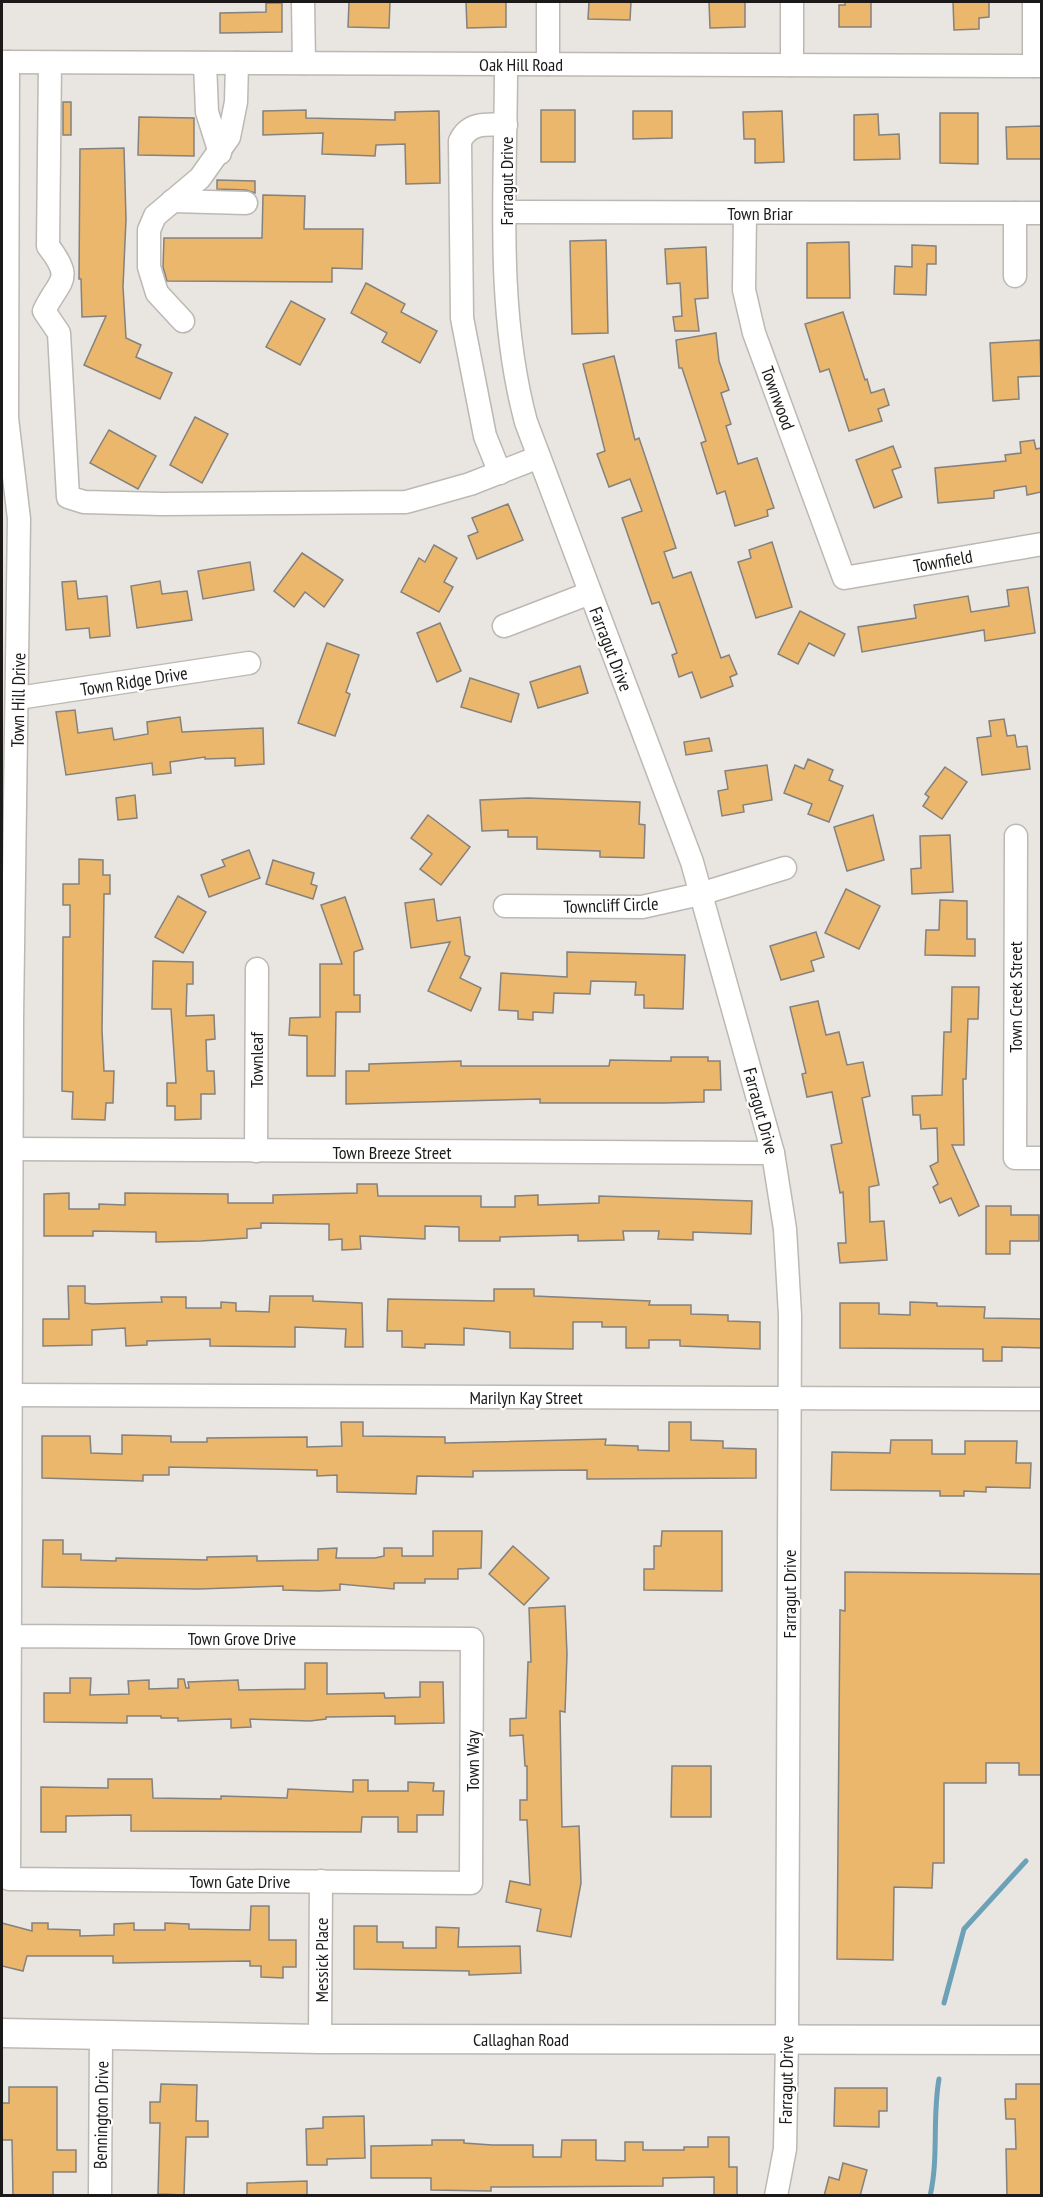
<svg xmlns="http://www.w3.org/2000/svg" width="1043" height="2197" font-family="'PT Sans Narrow',sans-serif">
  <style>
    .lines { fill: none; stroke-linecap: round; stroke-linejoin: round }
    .stream { stroke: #6ca1b7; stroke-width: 5 }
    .building { fill: #eab76c; stroke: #85817d; stroke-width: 1.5 }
    .minor-casing { stroke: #bcb9b4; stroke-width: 25 }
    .major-casing { stroke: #bcb9b4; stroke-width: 31 }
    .minor { stroke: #fff; stroke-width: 22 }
    .major { stroke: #fff; stroke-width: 28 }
    .labels { text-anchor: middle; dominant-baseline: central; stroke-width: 4.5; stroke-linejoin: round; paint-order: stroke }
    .street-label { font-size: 18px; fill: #1c1a19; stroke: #fff }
  </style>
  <rect width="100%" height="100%" fill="#e9e6e1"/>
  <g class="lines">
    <g class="stream">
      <polyline points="944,2003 964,1929 1026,1861"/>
      <path d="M930,2196C939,2158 932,2118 939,2079"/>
    </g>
  </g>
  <g class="building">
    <polygon points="349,2 390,2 389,28 348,27"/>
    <polygon points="466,2 506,2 506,27 467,28"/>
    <polygon points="589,2 631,2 630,20 588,19"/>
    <polygon points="709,2 745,2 745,27 710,28"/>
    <polygon points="845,2 871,2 871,27 839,27 839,5 845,5"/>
    <polygon points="953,2 989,2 989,17 979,18 979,29 954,30"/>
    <polygon points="266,3 282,3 282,32 220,33 220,13 266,12"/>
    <rect x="63" y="102" width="8" height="33"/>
    <polygon points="306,110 306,118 395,120 395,112 439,111 440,183 406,184 405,144 376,145 375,156 322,154 323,133 263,135 263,111"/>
    <rect x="541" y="110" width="34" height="52"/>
    <polygon points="633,111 672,111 672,138 633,139"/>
    <polygon points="782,111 784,162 755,163 755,139 744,139 743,112"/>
    <polygon points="940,113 978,113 978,164 940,163"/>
    <polygon points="878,114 879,135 899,134 900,159 854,160 854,115"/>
    <polygon points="139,117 194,118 194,156 138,155"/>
    <polygon points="1041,126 1041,159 1007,159 1006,127"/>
    <polygon points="124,148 126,219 123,287 126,338 141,345 136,357 172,373 160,399 84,365 106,316 82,317 81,279 79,279 80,149"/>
    <polygon points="217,180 255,181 255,193 246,190 217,189"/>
    <polygon points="263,195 305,196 304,229 363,229 362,269 332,268 332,282 167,281 163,267 164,238 262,238"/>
    <polygon points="606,240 608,333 572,334 570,241"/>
    <polygon points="849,242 850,298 807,298 807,243"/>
    <polygon points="912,245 936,246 936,264 927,264 926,295 894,294 895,266 912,267"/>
    <polygon points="706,247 708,298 695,299 699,331 675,331 673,317 682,316 680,283 667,284 665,249"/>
    <polygon points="366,283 405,304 401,312 437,331 420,363 382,342 387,333 351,313"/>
    <polygon points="291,301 325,319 300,365 266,347"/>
    <polygon points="843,312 865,380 867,379 871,393 884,389 889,405 878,409 882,421 849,431 829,369 820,372 805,324"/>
    <polygon points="716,333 719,361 729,390 721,393 731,424 726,426 738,464 757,458 774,508 767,510 768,516 735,526 725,491 717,494 701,443 706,441 682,368 679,368 676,340"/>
    <polygon points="1040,340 1041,376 1018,377 1019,399 993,401 990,343"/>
    <polygon points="614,356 635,440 639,438 676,548 664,552 673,578 691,572 721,658 729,655 737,674 730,677 733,686 701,698 692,672 679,677 672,655 677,653 659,602 652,604 622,518 642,511 630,479 609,487 597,454 605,451 583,364"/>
    <polygon points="195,417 228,434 202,483 170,465"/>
    <polygon points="109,430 156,456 138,489 90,463"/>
    <polygon points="1034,440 1036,449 1041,448 1041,492 1027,495 1026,486 994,491 994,498 938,503 935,468 1006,461 1005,455 1021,453 1020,442"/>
    <polygon points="893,446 901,467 892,470 902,497 874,508 856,460"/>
    <polygon points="508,504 523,540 477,559 468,536 478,532 472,518"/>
    <polygon points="772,542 792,607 756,618 738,562 751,558 749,550"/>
    <polygon points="434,545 457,558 444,582 453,587 439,612 401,592 419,558 425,562"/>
    <polygon points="302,553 343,580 324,607 305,592 294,607 274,591"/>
    <polygon points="250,562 254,590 203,599 198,571"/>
    <polygon points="76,581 78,599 107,596 110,636 90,638 89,628 66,630 62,582"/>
    <polygon points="160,581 162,594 187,591 192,620 137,628 131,586"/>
    <polygon points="1028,587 1035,633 985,641 984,630 862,652 858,627 916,618 914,605 968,596 971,612 1009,606 1007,590"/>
    <polygon points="800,611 845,634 834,656 809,643 798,664 778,654"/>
    <polygon points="440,623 461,671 437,682 417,633"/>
    <polygon points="327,643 359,655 346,692 350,694 335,736 298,723"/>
    <polygon points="580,666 588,693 538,708 530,682"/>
    <polygon points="470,678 519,694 511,722 461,707"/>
    <polygon points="75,710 78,733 112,728 114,740 148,734 147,722 180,717 182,732 263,728 264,764 235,766 235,758 205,759 205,757 170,762 171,773 153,775 152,763 66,775 56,712"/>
    <polygon points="1004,719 1007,736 1015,735 1017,747 1027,746 1030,769 982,775 977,738 991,736 989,721"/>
    <polygon points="709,738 712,751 686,755 684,742"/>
    <polygon points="808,759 833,770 829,780 843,786 829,822 808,814 812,804 784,793 795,765 804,769"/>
    <polygon points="767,765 772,800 743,805 744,812 722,816 718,791 728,789 725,771"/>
    <polygon points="945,767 967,782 942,819 923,806 929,797 925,794"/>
    <polygon points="135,795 137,818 118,820 116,798"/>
    <polygon points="528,798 640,802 639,824 645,825 644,858 600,857 600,851 537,849 537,837 508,837 508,830 482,831 480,800"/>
    <polygon points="428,815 470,847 441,885 420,869 432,854 411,838"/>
    <polygon points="873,815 884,860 847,871 834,827"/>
    <polygon points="950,835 953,892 912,894 911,869 921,868 920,836"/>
    <polygon points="249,850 260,878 209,897 201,875 225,866 222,860"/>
    <polygon points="79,859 103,860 103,875 110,875 110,894 104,894 102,1030 104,1071 114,1071 113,1103 106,1103 105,1120 72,1119 73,1092 62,1091 63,937 70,937 70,905 63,905 63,884 79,884"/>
    <polygon points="273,860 314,873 311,884 317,886 313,899 266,884"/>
    <polygon points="846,889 880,906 859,949 825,933"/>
    <polygon points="178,896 206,912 183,953 155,937"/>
    <polygon points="345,897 363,949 354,952 354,995 360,995 360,1012 336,1012 335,1076 307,1076 307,1036 289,1035 290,1018 320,1017 320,964 342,964 321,905"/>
    <polygon points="434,899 437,921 460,917 465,955 470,957 460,978 481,988 471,1011 428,991 450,942 411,948 405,903"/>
    <polygon points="940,900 967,901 967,939 975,939 975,956 925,955 926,930 939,930"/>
    <polygon points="816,932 824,957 811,961 814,971 781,980 770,946"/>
    <polygon points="567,952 685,955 683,1009 644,1008 644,995 635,995 636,982 591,981 590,994 554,993 553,1013 533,1012 533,1020 518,1019 518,1011 499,1010 501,973 567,977"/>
    <polygon points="153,961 193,962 193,984 187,984 186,1016 214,1015 215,1039 206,1040 207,1071 214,1071 215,1094 201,1094 201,1119 175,1120 175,1106 167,1106 167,1083 176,1083 171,1009 152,1009"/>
    <polygon points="952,987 979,987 978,1019 968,1019 966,1079 963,1079 964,1145 952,1145 979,1206 959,1216 951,1198 940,1203 933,1187 938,1184 930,1166 938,1162 937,1128 921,1129 920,1115 913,1115 912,1096 942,1095 944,1032 951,1032"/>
    <polygon points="818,1001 826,1035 839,1032 847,1065 863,1062 870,1096 862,1098 879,1185 869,1187 870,1222 884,1221 887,1260 840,1263 838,1243 846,1243 843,1192 840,1193 831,1145 842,1143 832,1092 807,1097 802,1074 806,1073 790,1007"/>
    <polygon points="671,1057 708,1057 708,1061 720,1061 721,1090 704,1090 704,1102 663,1103 540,1103 540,1099 346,1104 346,1071 369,1071 369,1064 461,1061 461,1066 609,1066 610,1060 671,1061"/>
    <polygon points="357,1184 377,1184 378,1196 481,1196 481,1207 515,1207 515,1196 538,1195 538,1205 599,1203 599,1196 752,1201 751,1234 693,1232 693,1240 658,1239 659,1231 623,1231 624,1240 578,1241 578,1235 500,1237 500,1241 459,1241 459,1227 425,1226 425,1239 360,1236 361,1249 342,1250 342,1239 329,1240 329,1224 261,1223 261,1228 247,1229 247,1238 201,1241 156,1242 156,1232 93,1231 93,1236 44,1236 44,1194 69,1193 69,1209 99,1209 99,1204 125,1205 125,1193 228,1194 228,1203 273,1203 273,1195 357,1193"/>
    <polygon points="986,1206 1011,1206 1011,1215 1039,1215 1039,1241 1010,1241 1010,1254 986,1254"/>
    <polygon points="68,1286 85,1286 85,1303 92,1304 162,1302 161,1297 186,1297 186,1308 221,1308 221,1302 236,1303 236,1311 269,1312 270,1296 313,1296 313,1301 362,1303 363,1347 345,1347 346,1329 295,1327 295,1347 210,1346 210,1339 147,1341 147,1345 126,1346 125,1328 92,1330 92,1345 43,1346 43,1319 69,1319"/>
    <polygon points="494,1289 534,1289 534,1296 650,1301 649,1305 691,1305 691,1314 728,1315 728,1321 760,1322 760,1349 680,1346 680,1340 649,1340 649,1348 626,1348 626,1327 602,1327 602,1322 573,1322 573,1349 510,1348 510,1332 464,1328 464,1345 425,1344 425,1348 402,1347 402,1331 387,1331 388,1299 494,1301"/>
    <polygon points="910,1302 937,1303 937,1306 985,1307 984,1318 1041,1319 1041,1348 1002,1347 1002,1361 983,1361 983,1349 840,1348 840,1303 879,1303 879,1314 910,1315"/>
    <polygon points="341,1422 363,1422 363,1436 445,1437 445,1443 606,1439 605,1445 638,1446 638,1450 669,1451 669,1422 691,1422 691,1440 723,1441 723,1448 756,1449 756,1478 587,1479 587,1470 473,1471 473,1477 417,1476 416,1494 337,1492 337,1475 317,1476 317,1470 169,1467 169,1475 143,1475 143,1481 42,1478 42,1436 90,1436 91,1453 122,1454 122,1435 171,1436 171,1442 207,1442 207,1438 307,1437 307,1447 342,1446"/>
    <polygon points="891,1440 932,1440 932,1454 965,1454 965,1441 1017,1441 1016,1463 1031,1463 1030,1488 986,1487 986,1492 964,1491 964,1496 940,1496 940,1491 831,1490 832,1452 890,1453"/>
    <polygon points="433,1531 482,1531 481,1568 458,1569 458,1579 425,1579 425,1583 394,1583 394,1589 340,1584 340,1590 318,1591 283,1590 283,1586 199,1589 42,1587 43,1540 63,1540 63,1554 81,1554 81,1560 116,1561 116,1558 207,1560 207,1557 257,1556 257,1561 318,1560 318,1549 337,1548 336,1558 375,1558 384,1556 384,1548 402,1548 402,1556 433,1556"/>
    <polygon points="662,1531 722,1531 722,1591 644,1590 644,1569 654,1569 654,1546 661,1546"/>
    <polygon points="513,1546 549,1578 524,1605 489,1574"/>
    <polygon points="845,1572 1041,1574 1041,1775 1019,1775 1019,1763 986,1763 986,1783 944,1783 944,1863 933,1863 932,1888 894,1887 893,1960 837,1959 840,1610 845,1611"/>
    <polygon points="565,1606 567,1654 565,1712 560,1711 562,1827 579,1826 581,1883 571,1937 537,1931 541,1909 506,1902 510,1881 530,1885 527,1820 520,1820 520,1800 527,1800 527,1766 525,1766 523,1735 510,1736 510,1719 526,1718 528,1662 531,1662 529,1608"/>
    <polygon points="305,1663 327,1663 327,1694 384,1693 385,1698 420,1697 420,1682 443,1682 444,1723 395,1724 395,1716 326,1717 326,1719 310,1721 250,1719 251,1727 231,1728 231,1719 178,1721 178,1718 161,1718 161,1716 127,1716 127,1723 44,1722 44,1693 70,1693 70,1678 91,1678 90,1695 129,1694 128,1681 149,1680 149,1689 178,1688 178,1679 184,1679 186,1688 189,1688 188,1682 238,1680 239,1690 305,1689"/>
    <polygon points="672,1766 711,1766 711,1817 671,1817"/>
    <polygon points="108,1779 152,1779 153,1798 221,1799 221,1796 287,1798 288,1789 353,1792 353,1780 368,1780 368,1791 408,1791 408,1782 434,1783 433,1791 444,1791 443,1815 417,1815 417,1832 398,1832 398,1817 362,1817 361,1832 131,1831 131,1815 66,1816 66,1832 41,1832 41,1787 108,1788"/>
    <polygon points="251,1906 269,1906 269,1940 296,1940 296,1967 283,1967 283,1978 261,1977 261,1966 250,1966 250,1961 113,1963 113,1956 27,1956 23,1971 2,1966 2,1923 32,1931 32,1923 48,1923 48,1929 80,1930 80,1936 114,1935 114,1924 134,1923 134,1930 165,1930 165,1923 189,1924 189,1929 250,1930"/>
    <polygon points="354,1926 377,1926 377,1942 403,1942 403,1948 436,1948 436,1927 459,1928 458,1947 520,1946 521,1973 469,1975 469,1971 354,1969"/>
    <polygon points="161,2084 197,2085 196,2121 208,2121 208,2137 186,2137 184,2195 158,2194 160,2123 150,2123 150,2102 160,2102"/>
    <polygon points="1016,2084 1041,2084 1041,2196 1007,2196 1006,2149 1016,2149 1015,2119 1006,2119 1005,2099 1016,2099"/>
    <polygon points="9,2087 57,2087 57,2150 76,2150 76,2172 53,2172 53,2196 13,2196 12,2140 2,2140 2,2103 9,2103"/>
    <polygon points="835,2088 887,2088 887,2111 879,2111 879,2127 834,2126"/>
    <polygon points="364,2116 365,2158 327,2159 327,2165 307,2165 306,2129 323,2128 323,2117"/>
    <polygon points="708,2137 729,2137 729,2167 737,2167 737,2196 714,2196 714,2177 663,2178 663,2186 491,2187 491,2191 431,2190 431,2178 371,2178 371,2146 432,2145 432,2140 464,2140 464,2143 492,2145 533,2145 533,2157 561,2157 562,2140 596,2140 596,2160 625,2161 625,2142 643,2142 643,2150 684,2150 684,2147 708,2147"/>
    <polygon points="843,2163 867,2170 860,2196 824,2196 829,2177 839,2180"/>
    <polygon points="307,2181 307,2196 247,2196 247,2183"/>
  </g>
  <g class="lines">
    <defs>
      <g id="minor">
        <polyline points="303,2 304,63"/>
        <polyline points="792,2 792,65"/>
        <polyline points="1034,2 1034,66"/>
        <polyline points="2,62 1042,66"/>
        <polyline points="8,62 7,418 19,519 12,1019 9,1879 471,1883 472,1639 11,1636"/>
        <path d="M50,63L48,246C75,281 59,279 44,311L59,333L68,497L84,502L162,504L406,502L470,484L539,457"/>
        <polyline points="205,63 207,112 220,153"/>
        <path d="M506,64C506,183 495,307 526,422L692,862L773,1153L785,1229L790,1315L787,2039L785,2149L776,2196"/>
        <polyline points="548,64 548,2"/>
        <polyline points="172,201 246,203"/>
        <polyline points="506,212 1042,213"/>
        <polyline points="745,213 744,290 754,333 844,578 1042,544"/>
        <polyline points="1015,213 1015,276"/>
        <polyline points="183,321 157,293 149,267 149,230 155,216 200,178 229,137 236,102 237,63"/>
        <path d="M500,473L485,436L462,318L460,141C469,122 486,124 506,125"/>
        <polyline points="504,626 590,593"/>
        <polyline points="18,698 249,663"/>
        <polyline points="1016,836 1015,1158 1042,1158"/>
        <polyline points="505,906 642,907 700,894 785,868"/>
        <polyline points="12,1149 773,1153"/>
        <polyline points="256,1151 257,969"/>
        <polyline points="10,1395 1042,1399"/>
        <polyline points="320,2039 321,1881"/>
        <polyline points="100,2196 101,2034"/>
      </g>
      <polyline id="major" points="2,2033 320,2039 1042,2040"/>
    </defs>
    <use href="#minor" class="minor-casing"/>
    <use href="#major" class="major-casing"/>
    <use href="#minor" class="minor"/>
    <use href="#major" class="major"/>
  </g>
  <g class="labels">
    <g class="street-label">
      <text x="521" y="64">Oak Hill Road</text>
      <text transform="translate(506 181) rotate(-90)">Farragut Drive</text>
      <text x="760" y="213">Town Briar</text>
      <text transform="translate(778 398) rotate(70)">Townwood</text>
      <text transform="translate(943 561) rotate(-10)">Townfield</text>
      <text transform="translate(611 649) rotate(69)">Farragut Drive</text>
      <text transform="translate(134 681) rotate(-9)">Town Ridge Drive</text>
      <text transform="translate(18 700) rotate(-89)">Town Hill Drive</text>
      <text transform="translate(611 905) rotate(-2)">Towncliff Circle</text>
      <text transform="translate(1015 997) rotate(-90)">Town Creek Street</text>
      <text transform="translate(256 1060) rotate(-90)">Townleaf</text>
      <text transform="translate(761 1111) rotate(75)">Farragut Drive</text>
      <text x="392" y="1152">Town Breeze Street</text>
      <text x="526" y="1397">Marilyn Kay Street</text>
      <text transform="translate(789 1594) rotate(-90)">Farragut Drive</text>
      <text x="242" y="1638">Town Grove Drive</text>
      <text transform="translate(472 1761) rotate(-90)">Town Way</text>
      <text x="240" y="1881">Town Gate Drive</text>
      <text transform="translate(321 1960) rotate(-90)">Messick Place</text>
      <text x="521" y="2039">Callaghan Road</text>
      <text transform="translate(786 2080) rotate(-89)">Farragut Drive</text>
      <text transform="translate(101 2115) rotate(-89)">Bennington Drive</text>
    </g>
  </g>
  <rect width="1043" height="2197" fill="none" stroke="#1c1a19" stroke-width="6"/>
</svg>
